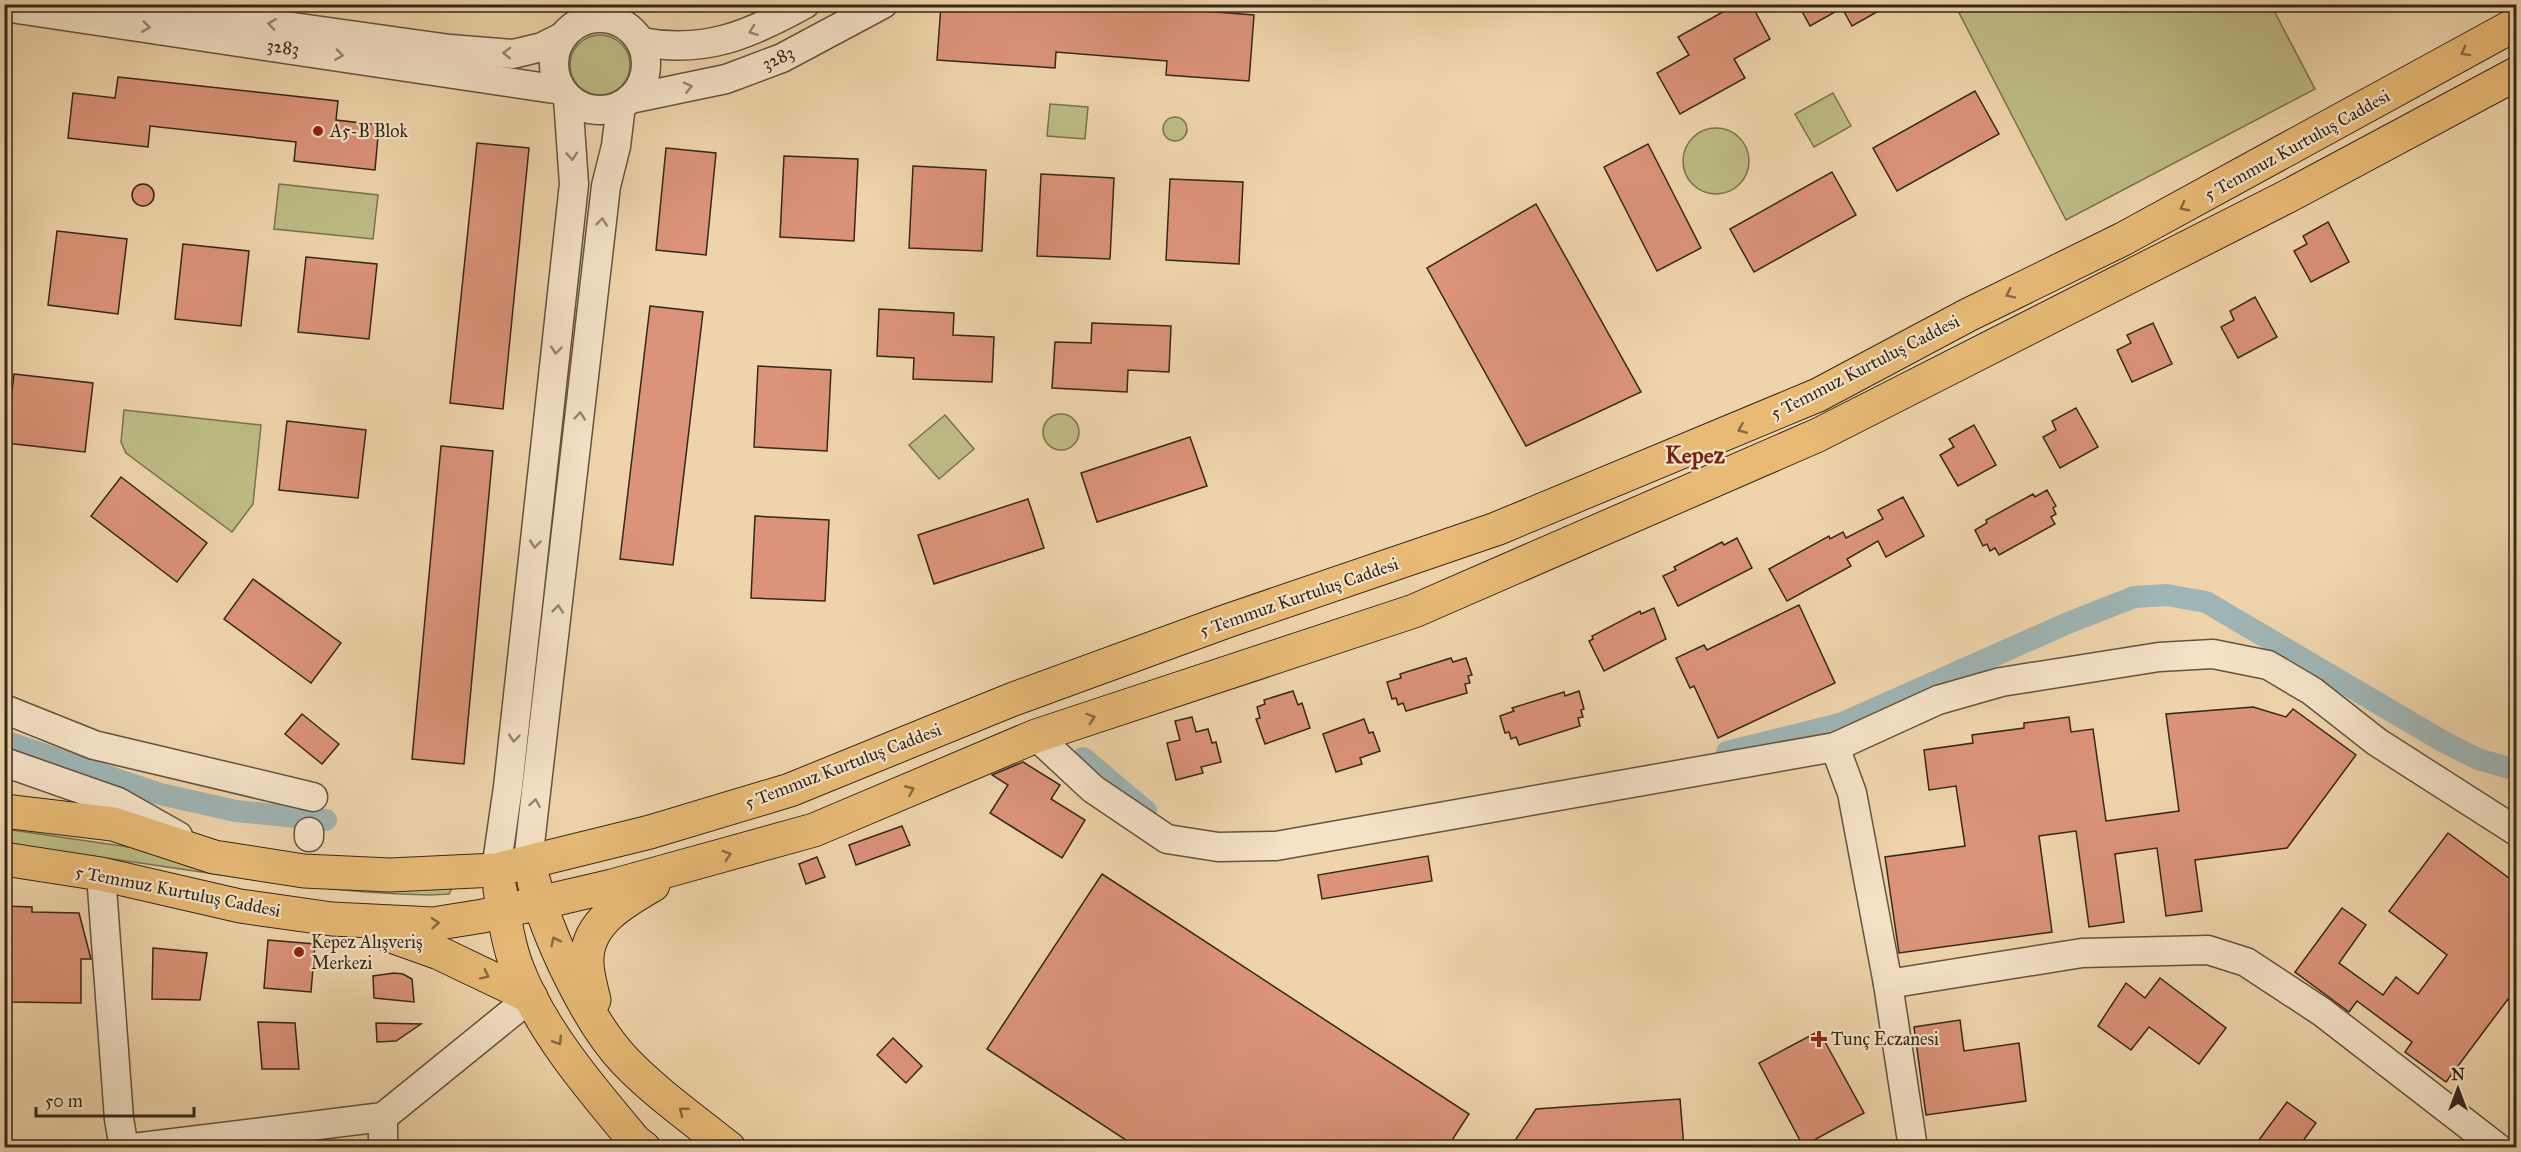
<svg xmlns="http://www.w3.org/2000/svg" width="2521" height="1152" font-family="'IM FELL Great Primer',serif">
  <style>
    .green { fill: #bebc86; stroke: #797250; stroke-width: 1.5 }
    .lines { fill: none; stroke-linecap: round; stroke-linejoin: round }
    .canal { stroke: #9fb5b5; stroke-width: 22 }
    .building { fill: #dc937a; stroke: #34281a; stroke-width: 1.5 }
    .minor-casing { stroke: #63533e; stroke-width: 31 }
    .major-casing { stroke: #34281a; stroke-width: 35 }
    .minor { stroke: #f5e3c8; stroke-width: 28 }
    .major { stroke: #e8ba76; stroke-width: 33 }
    .oneway { stroke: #948671 }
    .oneway2 { stroke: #856a43 }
    .poi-dot { fill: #8f2418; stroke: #f5e3c8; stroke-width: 2 }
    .labels { text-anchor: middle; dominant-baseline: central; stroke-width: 4.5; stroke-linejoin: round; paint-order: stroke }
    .street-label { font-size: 18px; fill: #34281a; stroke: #f5e3c8 }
    .poi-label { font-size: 18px; fill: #34281a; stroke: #f5e3c8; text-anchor: start }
    .district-label { font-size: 24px; font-weight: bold; fill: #7a1f14; stroke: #f5e3c8 }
  </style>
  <rect width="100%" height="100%" fill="#efd4ab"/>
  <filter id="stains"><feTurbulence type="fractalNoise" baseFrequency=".00333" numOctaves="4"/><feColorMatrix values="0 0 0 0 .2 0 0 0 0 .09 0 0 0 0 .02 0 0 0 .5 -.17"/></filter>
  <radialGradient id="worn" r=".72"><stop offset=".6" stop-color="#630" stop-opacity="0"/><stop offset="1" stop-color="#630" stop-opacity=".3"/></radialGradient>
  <g class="green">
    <polygon points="1955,5 2271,5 2315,89 2066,220"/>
    <circle cx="600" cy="65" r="30"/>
    <polygon points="1833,93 1851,126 1814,147 1795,114"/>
    <polygon points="1050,104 1088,107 1085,139 1047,136"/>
    <circle cx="1175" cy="129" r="12"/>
    <circle cx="1716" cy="161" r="33"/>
    <polygon points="279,184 378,195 373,239 274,229"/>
    <polygon points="124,410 261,425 253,504 232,532 126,453 121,442"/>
    <circle cx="1061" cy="432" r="18"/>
    <polygon points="945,415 974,449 939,479 909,445"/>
    <path d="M5,829L211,859L452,888L449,894L430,895C287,892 147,860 5,845Z"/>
  </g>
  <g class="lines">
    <g class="canal">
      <polyline points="4,741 160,794 236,811 326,820"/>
      <polyline points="1727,752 1840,724 2068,623 2134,597 2167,595 2206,602 2444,742 2478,759 2516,770"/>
      <polyline points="1083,758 1146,811"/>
    </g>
  </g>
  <g class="building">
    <polygon points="986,4 1113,4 1254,15 1249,81 1166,75 1167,61 1056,52 1055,68 937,60 941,5 986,8"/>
    <polygon points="1737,4 1751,4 1770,39 1734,59 1745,78 1680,114 1657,73 1689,55 1678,37"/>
    <polygon points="1798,4 1891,4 1852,26 1842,8 1810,26"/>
    <polygon points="118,77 338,101 336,120 379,125 375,170 294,161 296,142 150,126 148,147 68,138 73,93 115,98"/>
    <polygon points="1975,91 1999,134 1897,191 1873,148"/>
    <polygon points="477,143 529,148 503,409 450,403"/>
    <polygon points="1648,144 1701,248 1657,271 1604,167"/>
    <polygon points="666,148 716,153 706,255 656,250"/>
    <polygon points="784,156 858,159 854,241 780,237"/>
    <polygon points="913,166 986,170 982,251 909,248"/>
    <polygon points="1832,172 1856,215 1754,272 1730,229"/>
    <polygon points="1041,174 1114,178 1110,259 1037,256"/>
    <polygon points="1170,179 1243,182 1239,264 1166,260"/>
    <circle cx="143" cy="195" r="11"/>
    <polygon points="1536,204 1641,392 1526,446 1427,268"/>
    <polygon points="2328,222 2349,262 2311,282 2294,251 2307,244 2303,236"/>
    <polygon points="57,231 127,239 118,314 48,305"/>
    <polygon points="183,244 249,251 241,326 175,319"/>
    <polygon points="306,257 377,264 369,339 298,332"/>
    <polygon points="2255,297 2277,337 2238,358 2221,327 2234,320 2230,311"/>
    <polygon points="650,306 703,312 673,565 620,559"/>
    <polygon points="879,309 954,313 953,335 994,337 992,382 913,379 914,358 877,356"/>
    <polygon points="1092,323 1171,326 1169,372 1128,370 1127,392 1052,388 1055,342 1091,343"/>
    <polygon points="2153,323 2172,364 2132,382 2117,350 2131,343 2127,335"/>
    <polygon points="758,366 831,370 827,451 754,447"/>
    <polygon points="14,374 93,383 85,452 6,443"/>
    <polygon points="2076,408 2098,447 2060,468 2043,437 2056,430 2052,421"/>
    <polygon points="287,421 366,430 358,498 279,490"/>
    <polygon points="1974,425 1996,465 1958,486 1940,455 1954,447 1949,439"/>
    <polygon points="1190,437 1207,486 1097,522 1081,473"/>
    <polygon points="441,446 493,451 464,764 412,759"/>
    <polygon points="121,477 207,543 177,582 91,516"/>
    <polygon points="2047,490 2056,506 2053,508 2056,514 2051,517 2055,524 1999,555 1995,548 1990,551 1987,544 1983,546 1975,530 1987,523 1986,520 2033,494 2035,497"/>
    <polygon points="1903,497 1924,536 1886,557 1878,541 1847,559 1851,566 1787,601 1769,569 1829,536 1830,539 1843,532 1846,538 1883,519 1878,510"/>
    <polygon points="1028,499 1044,548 934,584 918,535"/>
    <polygon points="755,516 829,520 825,601 751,598"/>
    <polygon points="1737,538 1752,568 1678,606 1663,576 1676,570 1674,567 1722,542 1724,545"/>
    <polygon points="253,579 341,643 311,683 224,619"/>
    <polygon points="1799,605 1835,683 1718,738 1694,686 1690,688 1676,658 1704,645 1707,650"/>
    <polygon points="1654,608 1666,639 1604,671 1589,641 1593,639 1592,636 1640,611 1641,614"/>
    <polygon points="1451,658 1453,662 1466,658 1472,675 1468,676 1470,683 1465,684 1467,693 1406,711 1403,703 1398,705 1396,698 1392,699 1387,682 1401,678 1400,674"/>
    <polygon points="1293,691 1298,705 1302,703 1310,728 1265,744 1256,719 1260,718 1257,707 1265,704 1264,700"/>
    <polygon points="1579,691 1584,709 1581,710 1583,717 1578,718 1580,726 1519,745 1516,737 1511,739 1509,732 1505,733 1500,716 1514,711 1512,708 1564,692 1565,696"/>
    <polygon points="2253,707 2286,717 2293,709 2356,755 2287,848 2195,860 2202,911 2166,916 2157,848 2115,854 2124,922 2089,927 2076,831 2039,836 2052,932 1899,953 1885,857 1965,846 1956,786 1929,790 1924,750 1973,743 1972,735 2024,728 2024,723 2069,717 2071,732 2093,729 2106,821 2179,811 2166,714"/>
    <polygon points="302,714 339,744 322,764 285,734"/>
    <polygon points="1192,717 1196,732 1208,729 1212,743 1216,742 1221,762 1201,767 1203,773 1176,780 1167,743 1180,740 1175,721"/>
    <polygon points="1364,719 1369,733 1373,732 1380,751 1360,758 1362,764 1336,772 1323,734"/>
    <polygon points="1023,762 1060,785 1051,799 1085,820 1062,858 990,813 1008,785 992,775"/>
    <polygon points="902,826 910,845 856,865 849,845"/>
    <polygon points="2448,833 2517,884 2517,1006 2508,999 2446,1082 2405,1052 2412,1042 2357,1001 2349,1012 2295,972 2342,908 2366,925 2339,963 2383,995 2396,977 2418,994 2447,955 2389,911"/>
    <polygon points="1428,856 1432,881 1322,899 1318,875"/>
    <polygon points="817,857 825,877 806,884 799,864"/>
    <polygon points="1102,874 1469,1114 1447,1148 1138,1148 987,1049"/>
    <polygon points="4,906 32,907 32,912 79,913 91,959 81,959 81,1003 8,1002 9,950 4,950"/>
    <polygon points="268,940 315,944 311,992 264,988"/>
    <polygon points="153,948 207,953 200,1000 152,999"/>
    <polygon points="394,973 403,974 412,979 414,1002 374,998 373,976"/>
    <polygon points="2160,978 2226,1028 2199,1064 2149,1027 2131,1050 2098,1026 2126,983 2145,998"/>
    <polygon points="1960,1020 1964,1051 2019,1043 2026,1101 1926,1115 1914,1027"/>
    <polygon points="258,1022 295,1023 299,1069 262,1069"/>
    <polygon points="376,1023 421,1024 396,1041 377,1042"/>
    <polygon points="1819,1031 1864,1113 1803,1146 1759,1063"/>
    <polygon points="893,1038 922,1066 906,1083 877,1055"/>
    <polygon points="1680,1099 1684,1148 1510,1148 1536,1109"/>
    <polygon points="2287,1102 2316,1123 2298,1148 2253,1148"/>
  </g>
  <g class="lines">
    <defs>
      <g id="minor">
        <polyline points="136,5 450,49 513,54 542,47 562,37"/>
        <polyline points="4,7 561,90"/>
        <circle cx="600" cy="64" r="46"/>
        <path d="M641,42C705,54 749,35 805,4"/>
        <polyline points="630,99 726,79 782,58 883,4"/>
        <polyline points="4,709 94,745 313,797"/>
        <polyline points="1036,736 1093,789 1167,839 1218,847 1276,846 1835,747 1938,700 2001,682 2159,657 2213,654 2268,665 2312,691 2377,742 2516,831"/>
        <polyline points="1835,747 1852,793 1888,984 1913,1148"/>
        <polyline points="4,762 118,802 178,836"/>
        <polyline points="309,837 309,832"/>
        <polyline points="528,861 606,186 616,146 621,105"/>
        <polyline points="496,870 508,787 574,184 568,98"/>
        <polyline points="101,874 119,1119 124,1148"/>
        <polyline points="1888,984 2082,953 2208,950 2246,962 2322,1012 2498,1148"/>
        <polyline points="383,1117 383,1148"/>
        <polyline points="133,1148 383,1117 531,997"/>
      </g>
      <g id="major">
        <polyline points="4,811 113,824 214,857 304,871 390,875 496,870 650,832 790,790 1011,700 1227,621 1496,529 1818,395 1968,315 2123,239 2516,24"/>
        <polyline points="4,859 101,874 240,906 332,919 433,924 483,916 612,886 814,830 1036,736 1414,611 1818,435 2292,194 2516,74"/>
        <path d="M534,882C547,935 588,1023 626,1062C657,1094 694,1120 729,1148"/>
        <path d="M500,889C504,915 508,945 518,970C542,1032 593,1091 635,1141L644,1148"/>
        <polyline points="383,933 439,953 531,997"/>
        <path d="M594,1000C591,987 586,971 587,958C588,922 625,901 653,885"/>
      </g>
    </defs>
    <use href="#minor" class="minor-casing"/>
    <use href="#major" class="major-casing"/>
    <use href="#minor" class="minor"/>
    <use href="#major" class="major"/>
  </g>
  <defs><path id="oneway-chevron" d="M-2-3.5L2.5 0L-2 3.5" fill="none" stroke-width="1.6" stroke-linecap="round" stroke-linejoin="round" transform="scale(1.5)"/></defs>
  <g class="oneway">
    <use href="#oneway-chevron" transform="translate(272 24) rotate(-172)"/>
    <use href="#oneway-chevron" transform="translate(146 27) rotate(8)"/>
    <use href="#oneway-chevron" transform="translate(753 31) rotate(160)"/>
    <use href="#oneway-chevron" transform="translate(507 53) rotate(-179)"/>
    <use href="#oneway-chevron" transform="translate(339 55) rotate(8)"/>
    <use href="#oneway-chevron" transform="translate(688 87) rotate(-13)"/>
    <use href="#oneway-chevron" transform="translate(572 156) rotate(86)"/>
    <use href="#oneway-chevron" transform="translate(602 222) rotate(-84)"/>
    <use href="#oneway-chevron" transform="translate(556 350) rotate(96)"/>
    <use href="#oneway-chevron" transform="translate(580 416) rotate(-84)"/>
    <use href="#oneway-chevron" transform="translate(535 544) rotate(96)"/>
    <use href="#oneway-chevron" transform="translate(558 609) rotate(-84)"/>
    <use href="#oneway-chevron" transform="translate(514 738) rotate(96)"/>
    <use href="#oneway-chevron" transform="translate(535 803) rotate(-81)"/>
  </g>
  <g class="oneway2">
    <use href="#oneway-chevron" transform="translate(2465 52) rotate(151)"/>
    <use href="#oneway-chevron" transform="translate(2184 207) rotate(152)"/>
    <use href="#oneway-chevron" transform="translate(2010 294) rotate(154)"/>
    <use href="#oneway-chevron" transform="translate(1742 429) rotate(157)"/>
    <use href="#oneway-chevron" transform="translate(1091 718) rotate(-18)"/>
    <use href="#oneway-chevron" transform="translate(910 790) rotate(-23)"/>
    <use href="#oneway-chevron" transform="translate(727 855) rotate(-17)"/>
    <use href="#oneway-chevron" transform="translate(435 923) rotate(-4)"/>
    <use href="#oneway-chevron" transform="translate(555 941) rotate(-116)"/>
    <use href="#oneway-chevron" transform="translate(485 975) rotate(26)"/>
    <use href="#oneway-chevron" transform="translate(558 1041) rotate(58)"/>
    <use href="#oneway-chevron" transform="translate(683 1111) rotate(-141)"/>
  </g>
  <g class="poi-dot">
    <circle cx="318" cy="131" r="6"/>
    <circle cx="299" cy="952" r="6"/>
    <path d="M1816 1030h6v6h6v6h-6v6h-6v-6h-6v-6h6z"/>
  </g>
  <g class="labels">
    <g class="street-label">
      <text transform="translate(283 47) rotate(8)">3283</text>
      <text transform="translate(778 58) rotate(-24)">3283</text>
      <text transform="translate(2297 145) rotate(-29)">5 Temmuz Kurtuluş Caddesi</text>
      <text transform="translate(1865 367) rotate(-27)">5 Temmuz Kurtuluş Caddesi</text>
      <text transform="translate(1299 597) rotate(-19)">5 Temmuz Kurtuluş Caddesi</text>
      <text transform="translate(843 766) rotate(-21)">5 Temmuz Kurtuluş Caddesi</text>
      <text transform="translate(178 891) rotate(11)">5 Temmuz Kurtuluş Caddesi</text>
    </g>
    <g class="poi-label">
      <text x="330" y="131">A5-B Blok</text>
      <text x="311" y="942">Kepez Alışveriş<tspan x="311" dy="21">Merkezi</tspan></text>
      <text x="1831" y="1039">Tunç Eczanesi</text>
    </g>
    <g class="district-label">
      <text x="1695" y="455">Kepez</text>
    </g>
  </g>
  <rect width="2521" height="1152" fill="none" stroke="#efd4ab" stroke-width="24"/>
  <rect x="6" y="6" width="2509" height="1140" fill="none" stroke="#34281a" stroke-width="3"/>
  <rect x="12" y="12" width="2497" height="1128" fill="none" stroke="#34281a" stroke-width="1.5"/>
  <g transform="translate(2458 1089)" stroke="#f5e3c8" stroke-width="4.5" paint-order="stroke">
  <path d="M0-4.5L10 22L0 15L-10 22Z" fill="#34281a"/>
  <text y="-9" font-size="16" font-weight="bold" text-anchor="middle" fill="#34281a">N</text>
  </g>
  <path d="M36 1107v9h158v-9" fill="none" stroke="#34281a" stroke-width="3"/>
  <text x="45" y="1107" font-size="18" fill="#34281a" stroke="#f5e3c8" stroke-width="4.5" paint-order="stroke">50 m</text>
  <rect width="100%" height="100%" filter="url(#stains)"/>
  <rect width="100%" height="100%" fill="url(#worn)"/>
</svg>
